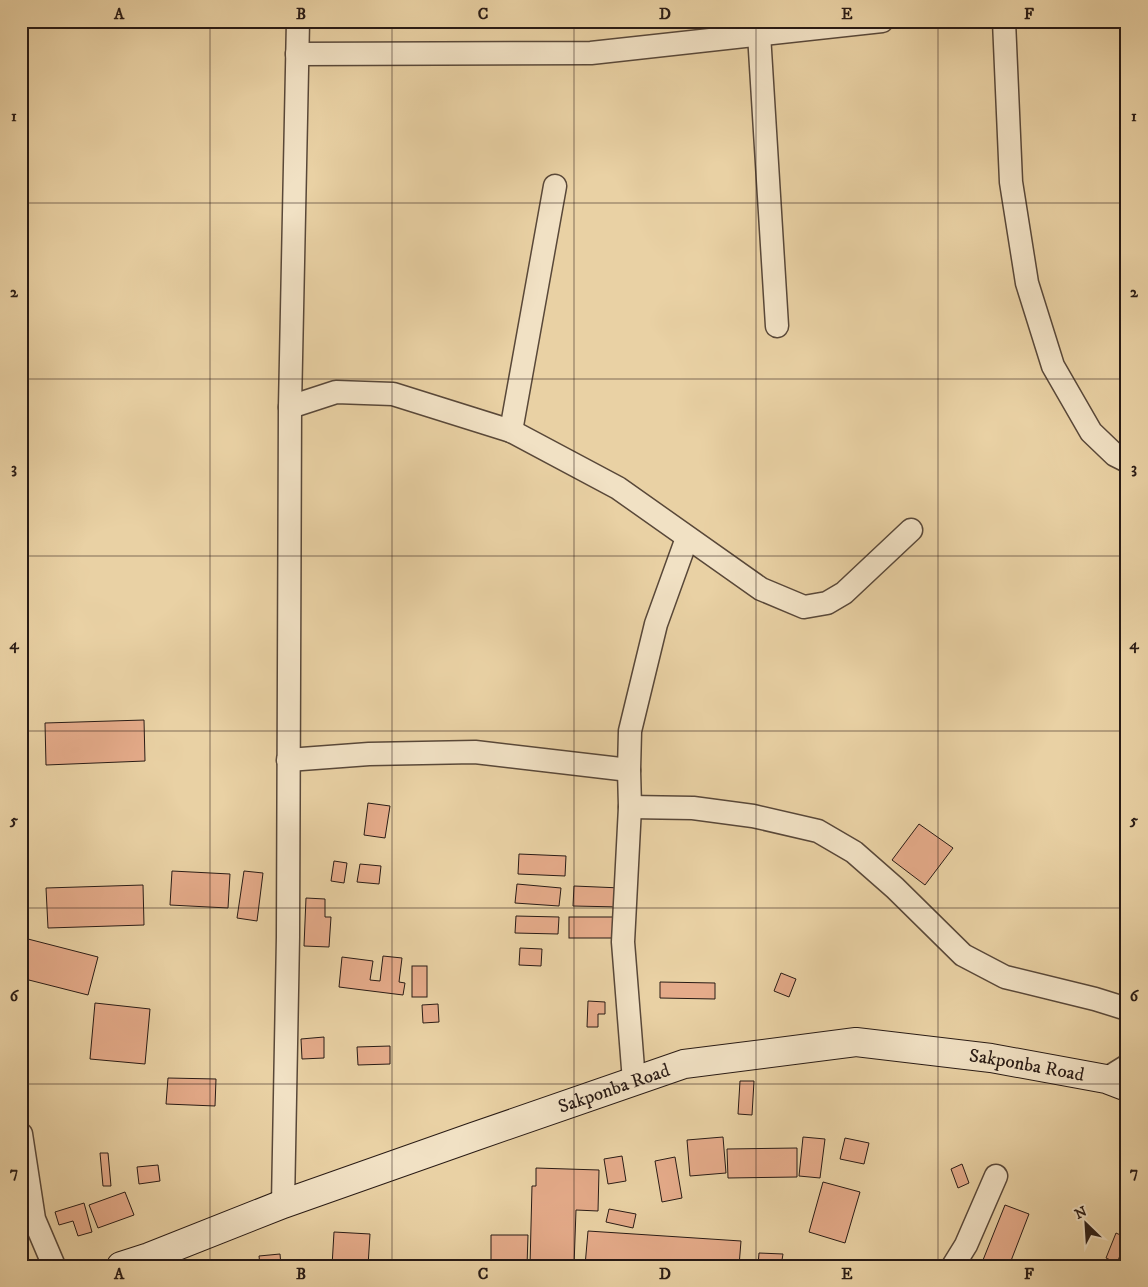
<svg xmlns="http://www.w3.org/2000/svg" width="1148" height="1287" font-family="'IM FELL DW Pica',serif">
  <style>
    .building { fill: #e5ab8a; stroke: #291b15 }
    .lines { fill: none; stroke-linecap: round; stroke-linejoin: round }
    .minor-casing { stroke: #594839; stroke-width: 25 }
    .secondary-casing { stroke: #291b15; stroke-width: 30 }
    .minor { stroke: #f1e1c4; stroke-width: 22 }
    .secondary { stroke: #f1e1c4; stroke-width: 28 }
    .grid { fill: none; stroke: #291b15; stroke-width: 1; stroke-opacity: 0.55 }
    .labels { text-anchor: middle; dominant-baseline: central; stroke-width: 4; stroke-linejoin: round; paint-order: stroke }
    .street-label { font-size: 19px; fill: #291b15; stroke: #f1e1c4 }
    .neatline { fill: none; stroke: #291b15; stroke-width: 2 }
    .grid-label { font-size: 16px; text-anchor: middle; font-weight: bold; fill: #291b15 }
  </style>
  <rect width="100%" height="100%" fill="#e9d1a4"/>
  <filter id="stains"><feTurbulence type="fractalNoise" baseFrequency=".004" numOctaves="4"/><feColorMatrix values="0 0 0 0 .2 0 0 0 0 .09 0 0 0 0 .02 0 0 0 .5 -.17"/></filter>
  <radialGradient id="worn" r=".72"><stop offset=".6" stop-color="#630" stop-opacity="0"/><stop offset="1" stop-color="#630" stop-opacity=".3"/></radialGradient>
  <g class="building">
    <polygon points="144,720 145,761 46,765 45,723"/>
    <polygon points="368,803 390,806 385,838 364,835"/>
    <polygon points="919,824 953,848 925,885 892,860"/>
    <polygon points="519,854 566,856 565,876 518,874"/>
    <polygon points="334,861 347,863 344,883 331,881"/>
    <polygon points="360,864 381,866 379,884 357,882"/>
    <polygon points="172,871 230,874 228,908 170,905"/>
    <polygon points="244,871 263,873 257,921 237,918"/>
    <polygon points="517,884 561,888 559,906 515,903"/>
    <polygon points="143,885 144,925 48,928 46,888"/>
    <polygon points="574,886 621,888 621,907 573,906"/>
    <polygon points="306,898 325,899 325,917 331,917 329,947 304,946"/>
    <polygon points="516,916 559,917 558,934 515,933"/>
    <rect x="569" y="917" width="46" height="21"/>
    <polygon points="28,939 98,957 88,995 21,978 21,966"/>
    <polygon points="520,948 542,949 541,966 519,965"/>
    <polygon points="383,956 402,958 399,982 405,983 403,995 339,987 342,957 373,961 370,980 380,981"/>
    <rect x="412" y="966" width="15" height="31"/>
    <polygon points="781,973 796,979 789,997 774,991"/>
    <polygon points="660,982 715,983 715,999 660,998"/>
    <polygon points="588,1001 605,1002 605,1014 598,1014 598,1027 587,1027"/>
    <polygon points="95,1003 150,1009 145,1064 90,1059"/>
    <polygon points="438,1004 439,1022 423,1023 422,1005"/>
    <polygon points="324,1037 324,1058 302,1059 301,1039"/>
    <polygon points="390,1046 390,1064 358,1065 357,1047"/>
    <polygon points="168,1078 216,1079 215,1106 166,1104"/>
    <polygon points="740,1081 754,1081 752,1115 738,1114"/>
    <polygon points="723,1137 726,1173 690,1176 687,1140"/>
    <polygon points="803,1137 825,1139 820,1178 799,1176"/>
    <polygon points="845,1138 869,1143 864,1164 840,1159"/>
    <polygon points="797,1148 797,1177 728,1178 727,1149"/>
    <polygon points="100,1153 108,1153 111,1186 103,1186"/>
    <polygon points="622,1156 626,1181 608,1184 604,1159"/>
    <polygon points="675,1157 682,1198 662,1202 655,1161"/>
    <polygon points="962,1164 969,1183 958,1188 951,1169"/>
    <polygon points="158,1165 160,1181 139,1184 137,1167"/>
    <polygon points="536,1168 599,1170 598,1211 576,1210 574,1266 530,1266 532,1186 536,1186"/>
    <polygon points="823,1182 860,1192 845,1243 809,1232"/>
    <polygon points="125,1192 134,1215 98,1228 89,1205"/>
    <polygon points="84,1203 92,1232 78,1236 73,1221 59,1225 55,1212"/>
    <polygon points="1005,1205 1029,1214 1009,1266 997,1266 983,1260"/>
    <polygon points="609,1209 636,1214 633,1228 606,1222"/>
    <polygon points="588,1231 741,1241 739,1266 585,1266"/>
    <polygon points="334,1232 370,1234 368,1266 332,1266"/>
    <polygon points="1116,1233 1127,1238 1117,1263 1106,1258"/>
    <polygon points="491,1235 528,1235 527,1266 491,1266"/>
    <polygon points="759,1253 783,1254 781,1266 758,1266"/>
    <polygon points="280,1254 281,1266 260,1266 259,1256"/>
  </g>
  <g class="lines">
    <defs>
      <g id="minor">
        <polyline points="1004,21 1011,182 1027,283 1053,366 1091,432 1115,455 1127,461"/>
        <polyline points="759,34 777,326"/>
        <polyline points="297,54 591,53 882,21"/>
        <polyline points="290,407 336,392 393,394 511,431 618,488 761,589 804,607 827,603 844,593 911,530"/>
        <polyline points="511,431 555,186"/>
        <polyline points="288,760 369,754 475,752 629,770"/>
        <polyline points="630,807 693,808 753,816 818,831 854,852 895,888 963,955 1005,977 1095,999 1127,1009"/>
        <polyline points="1106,1079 1127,1066"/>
        <polyline points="634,1081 623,942 630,807 629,770 630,731 656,624 687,538"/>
        <polyline points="21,1134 34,1219 54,1266"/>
        <polyline points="283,1204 288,937 290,407 298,21"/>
        <polyline points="953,1266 966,1245 996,1176"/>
      </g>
      <g id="secondary">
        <path id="s1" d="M121,1266L149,1257L283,1204L473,1137L684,1064L856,1042L991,1058L1106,1079L1127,1087"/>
      </g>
    </defs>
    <use href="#minor" class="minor-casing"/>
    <use href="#secondary" class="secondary-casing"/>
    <use href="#minor" class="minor"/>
    <use href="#secondary" class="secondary"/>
  </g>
  <path class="grid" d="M210,21V1266M392,21V1266M574,21V1266M756,21V1266M938,21V1266M21,203H1127M21,379H1127M21,556H1127M21,731H1127M21,908H1127M21,1084H1127"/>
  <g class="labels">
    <g class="street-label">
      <text stroke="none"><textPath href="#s1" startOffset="944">Sakponba Road</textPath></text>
      <text stroke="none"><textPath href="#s1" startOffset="524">Sakponba Road</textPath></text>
    </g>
  </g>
  <rect width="1148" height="1287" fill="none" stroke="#e9d1a4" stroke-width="55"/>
  <g transform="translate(1086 1224) rotate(335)" stroke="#f1e1c4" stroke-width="4" paint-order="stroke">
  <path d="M0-4L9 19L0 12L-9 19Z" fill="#291b15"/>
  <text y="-8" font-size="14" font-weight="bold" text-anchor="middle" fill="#291b15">N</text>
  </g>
  <rect x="28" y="28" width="1092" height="1232" class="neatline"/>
  <g class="grid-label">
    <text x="119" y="19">A</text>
    <text x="301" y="19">B</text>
    <text x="483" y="19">C</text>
    <text x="665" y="19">D</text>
    <text x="847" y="19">E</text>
    <text x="1029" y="19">F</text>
    <text x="14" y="121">1</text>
    <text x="1134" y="121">1</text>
    <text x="14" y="297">2</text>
    <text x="1134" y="297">2</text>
    <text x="14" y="473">3</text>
    <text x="1134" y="473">3</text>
    <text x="14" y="649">4</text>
    <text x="1134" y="649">4</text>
    <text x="14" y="825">5</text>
    <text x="1134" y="825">5</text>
    <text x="14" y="1001">6</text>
    <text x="1134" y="1001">6</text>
    <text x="14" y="1177">7</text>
    <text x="1134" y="1177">7</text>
    <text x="119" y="1279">A</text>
    <text x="301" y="1279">B</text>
    <text x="483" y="1279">C</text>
    <text x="665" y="1279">D</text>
    <text x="847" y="1279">E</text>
    <text x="1029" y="1279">F</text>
  </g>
  <rect width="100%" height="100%" filter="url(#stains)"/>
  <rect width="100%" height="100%" fill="url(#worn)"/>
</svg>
